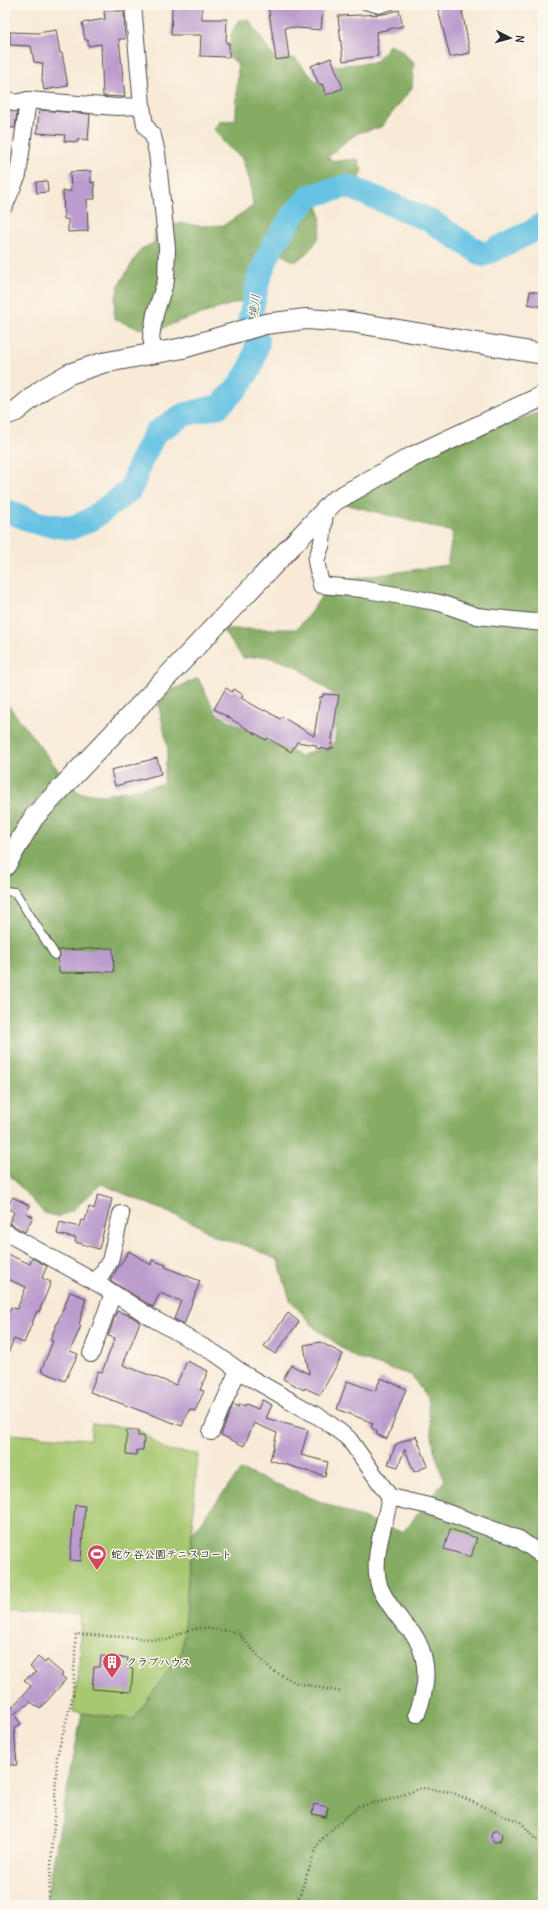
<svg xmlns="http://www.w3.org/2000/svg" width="548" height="1910" font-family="Delius,'Klee One',sans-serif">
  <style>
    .green { fill: #a7c871; stroke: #697a4e }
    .forest { fill: #85ac63; stroke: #586c47 }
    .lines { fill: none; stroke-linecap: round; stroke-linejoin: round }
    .river { stroke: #65c2e3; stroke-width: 24 }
    .building { fill: #bc9bcd }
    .service-casing { stroke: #4a4845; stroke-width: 10 }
    .minor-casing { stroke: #4a4845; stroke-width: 18 }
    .tertiary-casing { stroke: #4a4845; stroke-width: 22 }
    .path { stroke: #4a4845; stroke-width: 2.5; stroke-dasharray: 1 3; stroke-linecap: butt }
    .service { stroke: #fff; stroke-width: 8 }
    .minor { stroke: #fff; stroke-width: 16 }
    .tertiary { stroke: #fff; stroke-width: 20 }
    .labels { text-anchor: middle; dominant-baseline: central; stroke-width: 3; stroke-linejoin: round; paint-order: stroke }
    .poi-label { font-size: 11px; font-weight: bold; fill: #2b2b2b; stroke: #fbf7ec; text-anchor: start }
    .water-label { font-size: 12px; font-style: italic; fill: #3c5862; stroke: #fbf7ec }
  </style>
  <rect width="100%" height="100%" fill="#fbf7ec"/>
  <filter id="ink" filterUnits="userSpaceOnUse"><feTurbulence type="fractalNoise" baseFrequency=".025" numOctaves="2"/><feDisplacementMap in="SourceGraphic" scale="8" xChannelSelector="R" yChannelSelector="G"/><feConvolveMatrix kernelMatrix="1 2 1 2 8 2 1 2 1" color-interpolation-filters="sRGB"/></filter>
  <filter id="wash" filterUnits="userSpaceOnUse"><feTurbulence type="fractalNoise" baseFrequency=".012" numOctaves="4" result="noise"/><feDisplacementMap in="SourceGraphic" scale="16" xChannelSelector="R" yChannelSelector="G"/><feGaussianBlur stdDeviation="0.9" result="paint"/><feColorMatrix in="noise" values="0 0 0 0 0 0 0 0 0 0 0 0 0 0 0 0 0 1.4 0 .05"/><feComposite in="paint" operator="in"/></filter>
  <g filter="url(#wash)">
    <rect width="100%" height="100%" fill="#f8ead7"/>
    <polygon class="green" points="92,1423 138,1429 166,1450 198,1454 182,1651 134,1719 73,1712 79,1663 81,1615 5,1609 5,1434 90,1439"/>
    <g class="forest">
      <path d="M240,20H249L251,23L276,60L295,58L319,85L322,84L326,95L334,66L376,62L390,44L401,50L414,63L412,88L381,127L358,133L346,141L327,158L336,161L358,159L362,170L357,183L340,197L317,201C325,232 321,243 295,262L281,254L263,253L245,300L180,321L158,330L137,328L114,319L115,299L120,283L141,249L154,243L155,229L179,223L201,226L224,225L253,206L250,181L241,157L226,145L214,129L219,122L235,120L236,114L238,67L236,62L229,57C231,41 228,33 240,20Z"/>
      <polygon points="543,411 543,1905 45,1905 82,1713 134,1719 182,1651 192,1533 241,1470 380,1525 403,1532 444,1481 434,1449 427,1398 411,1375 356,1358 315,1328 290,1300 278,1260 247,1246 215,1237 196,1224 101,1184 73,1210 58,1217 44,1213 5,1170 5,701 68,783 80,793 103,795 163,784 168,750 157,697 198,678 216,713 263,739 301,756 335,742 337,697 296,666 265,656 243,658 222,629 297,629 314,608 330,582 447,565 453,532 334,501 412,457"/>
    </g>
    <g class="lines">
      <polyline class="river" points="5,510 37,523 71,528 90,520 129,491 134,482 140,463 155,433 183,415 219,406 238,387 251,367 258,342 250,318 259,277 273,245 294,214 310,196 347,186 429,220 483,255 531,232 543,224"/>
    </g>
    <g id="blocks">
      <g class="building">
        <polygon points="172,5 202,5 202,19 227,19 226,43 229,43 229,57 200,56 201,35 171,35"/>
        <polygon points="268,5 282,5 282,8 308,9 309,5 323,7 321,30 285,27 289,58 276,60"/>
        <polygon points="437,5 461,5 470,53 450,57"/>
        <polygon points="399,10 403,26 376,32 378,56 343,61 338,16 384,14"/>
        <polygon points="104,11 124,11 125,39 119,39 125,97 103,96 101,44 88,46 88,40 85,40 82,23 105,19"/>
        <polygon points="56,30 60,53 62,53 68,86 44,90 42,80 43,63 34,62 31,46 10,45 10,32 38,33"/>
        <polygon points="331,58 343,88 326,95 322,84 319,85 311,66"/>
        <polygon points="5,109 17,112 15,128 5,127"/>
        <polygon points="39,110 90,114 88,140 78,139 78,142 64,141 65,135 37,133"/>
        <polygon points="91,171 91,183 94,182 95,199 87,199 88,231 68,232 68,219 64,219 63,191 71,191 70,172"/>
        <polygon points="47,181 48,192 37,193 36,182"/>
        <polygon points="530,291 543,293 543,307 528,304"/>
        <polygon points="226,688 232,692 234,689 243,695 241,698 264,711 265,710 280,719 282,717 314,736 320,697 323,697 323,694 339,695 331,745 334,748 330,748 330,750 316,748 316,745 297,742 291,752 268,738 266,740 214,709"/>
        <polygon points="157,758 161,774 115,786 111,770"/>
        <polygon points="113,948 114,972 59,973 58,959 60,955 58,950"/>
        <polygon points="98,1195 112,1199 99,1249 75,1242 76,1238 57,1234 60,1222 79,1227 81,1220 85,1221 89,1207 94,1209"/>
        <polygon points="13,1197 30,1206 26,1213 33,1217 25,1232 9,1223 14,1212 7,1208"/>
        <polygon points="129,1251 151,1265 152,1260 166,1265 165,1267 200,1281 184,1324 174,1319 181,1301 160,1293 153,1307 110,1280"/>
        <polygon points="5,1253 30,1264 32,1258 47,1266 42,1278 51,1282 39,1312 37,1311 24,1343 14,1339 5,1361 5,1322 11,1307 17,1309 26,1287 5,1278"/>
        <polygon points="70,1292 86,1298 79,1325 81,1326 70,1351 78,1354 65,1381 41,1371 53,1341 50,1340"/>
        <polygon points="117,1311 131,1316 140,1322 123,1365 176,1385 187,1361 208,1371 200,1390 204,1391 195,1411 190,1409 182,1426 90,1392 98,1371 102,1372 115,1338 108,1336"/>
        <polygon points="288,1313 299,1322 275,1354 264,1346"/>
        <polygon points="320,1342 343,1354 320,1395 305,1388 304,1390 283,1379 291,1365 309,1374 304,1345"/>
        <polygon points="381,1378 406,1389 387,1439 376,1434 377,1431 371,1428 373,1423 337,1409 347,1381 375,1391"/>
        <polygon points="262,1400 272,1405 266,1418 308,1430 301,1455 328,1462 325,1476 270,1460 277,1433 254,1423 244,1446 221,1435 233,1404 238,1407 240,1404 245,1406 246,1404 258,1409"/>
        <polygon points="127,1430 138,1430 138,1436 144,1436 143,1450 137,1450 136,1455 126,1454"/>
        <polygon points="416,1436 428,1466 414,1472 405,1449 398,1467 388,1464 396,1444"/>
        <polygon points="75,1505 85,1506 81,1561 70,1560"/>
        <polygon points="450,1529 477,1538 471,1557 444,1549"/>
        <polygon points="101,1656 128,1658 127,1668 133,1669 131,1692 92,1689 94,1667 100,1667"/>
        <polygon points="38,1657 45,1663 47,1660 63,1674 61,1676 66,1679 40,1709 31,1702 14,1714 21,1724 14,1728 17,1765 5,1765 5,1700 11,1709 31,1686 24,1680 36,1672 30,1667"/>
        <polygon points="314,1804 328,1807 326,1817 312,1814"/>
        <polygon points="498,1830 502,1835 500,1841 494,1842 491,1837 492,1832"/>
      </g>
    </g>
  </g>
  <g filter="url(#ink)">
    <use href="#blocks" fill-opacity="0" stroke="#4a4845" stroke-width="1"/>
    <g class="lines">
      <defs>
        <g id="service">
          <polyline points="364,5 379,9 392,5"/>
          <polyline points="5,891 15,892 55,955"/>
        </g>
        <g id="minor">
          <polyline points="5,98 15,103 28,100"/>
          <polyline points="142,106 145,125 153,136 157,153 167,248 166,280 155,314 151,337 154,353"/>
          <polyline points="5,205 18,175 28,100 117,107 142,106 133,5"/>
          <polyline points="325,511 322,543 316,561 321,585 361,589 419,599 440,603 477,616 543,623"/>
          <polyline points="5,1232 102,1286 152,1318 216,1354 244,1374 326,1421 349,1439 390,1497 429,1506 519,1539 540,1554 543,1553"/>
          <polyline points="96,1282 110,1261 121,1214"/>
          <polyline points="91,1354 113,1293"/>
          <polyline points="211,1432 238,1370"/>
          <path d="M390,1497C385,1525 370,1559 380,1588C385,1599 396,1614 404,1624C407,1628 413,1633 416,1638C430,1663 427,1688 417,1714"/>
        </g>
        <g id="tertiary">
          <polyline points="5,415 16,411 43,389 69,374 102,363 183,348 265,324 306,319 351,322 543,354"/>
          <polyline points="5,866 34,817 334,501 412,457 543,396"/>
        </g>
      </defs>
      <use href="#service" class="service-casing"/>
      <use href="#minor" class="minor-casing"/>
      <use href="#tertiary" class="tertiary-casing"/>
      <g class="path">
        <polyline points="48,1905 53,1841 57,1756 73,1695 76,1634 168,1640 184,1631 201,1628 237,1632 270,1669 297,1683 342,1692"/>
        <polyline points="296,1905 319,1842 332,1829 359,1806 389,1800 422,1788 451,1792 506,1817 520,1821 536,1840 543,1837"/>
      </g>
      <use href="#service" class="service"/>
      <use href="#minor" class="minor"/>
      <use href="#tertiary" class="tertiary"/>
    </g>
  </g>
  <defs>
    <symbol id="stadium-pin" viewBox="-11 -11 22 30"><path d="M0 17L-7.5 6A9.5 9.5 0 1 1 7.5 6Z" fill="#d1495b" stroke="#fbf7ec"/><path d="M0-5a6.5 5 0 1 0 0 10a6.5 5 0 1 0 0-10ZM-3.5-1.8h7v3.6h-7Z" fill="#fff"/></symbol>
    <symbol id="building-pin" viewBox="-11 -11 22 30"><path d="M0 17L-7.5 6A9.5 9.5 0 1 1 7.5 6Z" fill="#d1495b" stroke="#fbf7ec"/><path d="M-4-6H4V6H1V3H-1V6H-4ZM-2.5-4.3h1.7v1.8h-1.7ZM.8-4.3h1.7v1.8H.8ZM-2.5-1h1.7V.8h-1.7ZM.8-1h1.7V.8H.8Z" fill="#fff"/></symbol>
  </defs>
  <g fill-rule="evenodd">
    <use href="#stadium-pin" x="86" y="1543" width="22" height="30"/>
    <use href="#building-pin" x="101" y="1651" width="22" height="30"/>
  </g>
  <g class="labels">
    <g class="poi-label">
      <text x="111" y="1554">蛇ケ谷公園テニスコート</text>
      <text x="126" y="1662">クラブハウス</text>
    </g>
    <g class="water-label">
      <text transform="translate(254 306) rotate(-82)">境川</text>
    </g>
  </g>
  <rect width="548" height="1910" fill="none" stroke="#fbf7ec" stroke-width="20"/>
  <g transform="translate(510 38) rotate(96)" stroke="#fbf7ec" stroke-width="3" paint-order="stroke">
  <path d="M0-3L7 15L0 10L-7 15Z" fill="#2b2b2b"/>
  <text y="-6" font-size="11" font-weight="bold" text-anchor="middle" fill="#2b2b2b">N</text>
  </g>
</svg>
